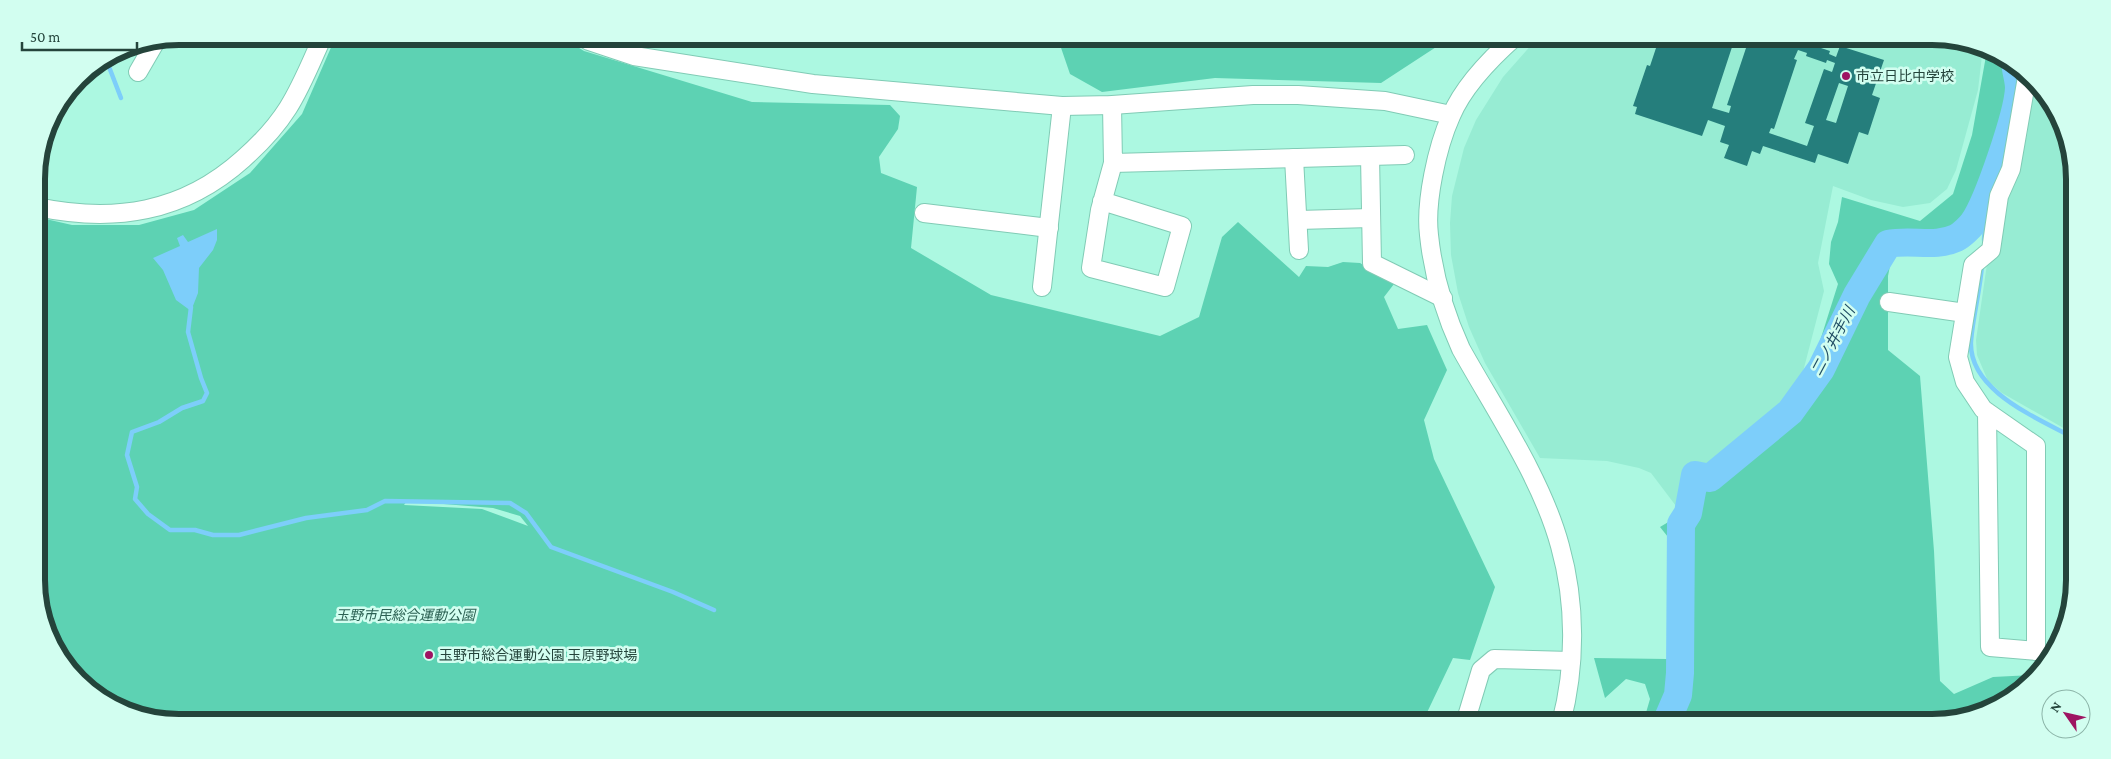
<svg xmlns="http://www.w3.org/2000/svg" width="2111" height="759" font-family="'Crimson Pro','Noto Sans JP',serif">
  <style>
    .built { fill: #97ecd3 }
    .green { fill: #5dd2b3; fill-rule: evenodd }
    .water { fill: #7dcefa }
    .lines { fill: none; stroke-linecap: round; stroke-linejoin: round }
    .stream { stroke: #7dcefa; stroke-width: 4.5 }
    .river { stroke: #7dcefa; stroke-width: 28 }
    .building { fill: #257e7c; fill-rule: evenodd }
    .minor-casing { stroke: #81cbb5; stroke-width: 20 }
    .minor { stroke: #fff; stroke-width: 18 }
    .poi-dot { fill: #9e1462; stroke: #d2fef0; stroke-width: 2 }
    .labels { text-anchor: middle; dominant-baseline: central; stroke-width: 5; stroke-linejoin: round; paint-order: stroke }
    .poi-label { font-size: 14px; fill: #24443b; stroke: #d2fef0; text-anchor: start }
    .park-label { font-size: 14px; font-style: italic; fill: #2c6153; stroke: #d2fef0 }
    .water-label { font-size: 15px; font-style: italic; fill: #1f4c63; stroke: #d2fef0 }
    .rim { fill: none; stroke: #24443b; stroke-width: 6 }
  </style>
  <rect width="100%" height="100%" fill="#acf8e1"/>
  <g class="built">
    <polygon points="1542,36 1932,36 1978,44 1983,47 1978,90 1956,170 1947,189 1930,203 1903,207 1871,200 1833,186 1818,263 1824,291 1798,391 1701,470 1694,466 1683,508 1676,506 1651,473 1639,468 1607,461 1540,458 1485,363 1469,327 1458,293 1451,255 1450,223 1452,196 1464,148 1476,120 1503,77 1533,43"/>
    <polygon points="2032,80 2040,85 2073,160 2074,434 2002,393 1988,381 1977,355 1976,340 1987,264 2004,197 2027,136"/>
  </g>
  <g class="green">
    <path d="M336,36H560L584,51L752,102L890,105L900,116L898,129L879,157L881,173L917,187L911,248L991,295L1160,336L1199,317L1222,237L1238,222L1299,277L1306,266L1328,267L1343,262L1360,263L1394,284L1384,297L1398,329L1427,325L1447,370L1424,420L1434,459L1495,587L1470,660L1453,658L1422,723H179L133,715L71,674L39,608L37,217L72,225H139L194,210L250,173L302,114ZM407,501L493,508L520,516L528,526L482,509L404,505Z"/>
    <polygon points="614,36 652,36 649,48"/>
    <polygon points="694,36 750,36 739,45"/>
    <polygon points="1047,36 1453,36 1381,83 1215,78 1102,92 1070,74 1058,39"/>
    <polygon points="1987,50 2013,67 2012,91 1977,203 1957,230 1928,237 1896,235 1888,276 1888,350 1920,376 1934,551 1940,681 1954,694 1993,677 2032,675 2019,693 1941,722 1643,723 1650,699 1645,684 1626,679 1605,698 1594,658 1667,659 1668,537 1660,527 1680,515 1703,488 1796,417 1838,284 1829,264 1831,242 1838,222 1842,197 1920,221 1953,194 1972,135"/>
  </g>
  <polygon class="water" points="217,229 217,240 213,250 199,268 198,293 191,311 176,300 163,270 153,258 180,246 177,238 183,235 188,242"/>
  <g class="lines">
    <g class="stream">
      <polyline points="106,59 121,98"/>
      <polyline points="1983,204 1985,225 1984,240"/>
      <path d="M1982,265C1980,291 1973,316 1971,341C1968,391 2038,418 2074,438"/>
      <polyline points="191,307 188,332 201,378 207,393 203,401 182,408 159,422 132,432 127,455 137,487 135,499 148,514 170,530 195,530 213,535 239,535 306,518 367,510 385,501 510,503 526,513 551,547 673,592 714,610"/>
    </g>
    <path class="river" d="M1666,723L1678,695L1680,673L1681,524L1688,513L1695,475L1710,478L1790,412L1821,369L1857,295L1888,244C1911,239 1935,248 1956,238C1962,235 1970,227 1973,223C1988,202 2018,113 2019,88C2019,82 2017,75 2016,69"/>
  </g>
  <path class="building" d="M1660,36H1728L1727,38L1734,41L1712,108L1729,113L1731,106L1727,105L1750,36H1789L1801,40L1800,44L1808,47L1809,44L1830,51L1829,54L1836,57L1840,46L1884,60L1872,95L1880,98L1868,135L1859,132L1848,164L1818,154L1815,163L1763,146L1760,154L1752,151L1747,166L1724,158L1729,145L1720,142L1725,126L1708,120L1702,136L1635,114L1637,107L1633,106L1647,65L1650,66ZM1798,50L1807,53L1806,56L1826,63L1827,60L1835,63L1832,72L1824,69L1805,123L1814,126L1807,146L1769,133L1771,128L1774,129L1797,60L1794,59ZM1839,83L1848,86L1836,123L1826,120Z"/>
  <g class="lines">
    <defs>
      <g id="minor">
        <polyline points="581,36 589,41 634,56 813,84 1062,106 1112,105 1253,95 1298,95 1385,101 1451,115"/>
        <path d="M1516,36C1491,58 1464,85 1451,116C1437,147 1425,202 1429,235C1433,274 1445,314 1461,349C1495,410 1542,479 1560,546C1576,603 1576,666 1561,723"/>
        <polyline points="138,72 156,41"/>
        <polyline points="1112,105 1113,163 1370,156"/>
        <polyline points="1405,155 1370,156 1372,263 1443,298"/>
        <polyline points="1294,158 1299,250"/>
        <polyline points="1102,201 1182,226 1165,287 1091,268 1100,210 1113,163"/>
        <path d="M37,207C114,223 183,213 243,159C260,144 276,127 288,108C302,86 312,60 323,36"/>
        <polyline points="924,213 1049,228"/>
        <polyline points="1298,220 1371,218"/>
        <polyline points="1042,287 1062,106"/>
        <polyline points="1889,302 1965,313"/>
        <polyline points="1987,412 1990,647 2036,651 2036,446 1987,412 1983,409 1965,382 1958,357 1973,265 1991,250 1999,196 2011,169 2027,77"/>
        <polyline points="1465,723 1481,670 1494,659 1571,661"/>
      </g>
    </defs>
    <use href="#minor" class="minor-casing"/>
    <use href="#minor" class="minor"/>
  </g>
  <g class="poi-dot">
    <circle cx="1846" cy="76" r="5"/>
    <circle cx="429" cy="655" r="5"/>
  </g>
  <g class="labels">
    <g class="poi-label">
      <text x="1856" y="76">市立日比中学校</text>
      <text x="439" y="655">玉野市総合運動公園 玉原野球場</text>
    </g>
    <g class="park-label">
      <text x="405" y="615">玉野市民総合運動公園</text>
    </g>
    <g class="water-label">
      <text transform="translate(1833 341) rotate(-62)">二ノ井手川</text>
    </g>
  </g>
  <path d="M0 0H2111V759H0ZM179 45H1932A134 134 0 0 1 2066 179V580A134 134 0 0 1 1932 714H179A134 134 0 0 1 45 580V179A134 134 0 0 1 179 45Z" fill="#d2fef0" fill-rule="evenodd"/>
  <path class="rim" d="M179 45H1932A134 134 0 0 1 2066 179V580A134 134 0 0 1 1932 714H179A134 134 0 0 1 45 580V179A134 134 0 0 1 179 45Z"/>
  <g transform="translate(2066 714) rotate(304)"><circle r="24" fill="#d2fef0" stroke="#8cb4a8"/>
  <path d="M0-4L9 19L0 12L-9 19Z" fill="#9e1462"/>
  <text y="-8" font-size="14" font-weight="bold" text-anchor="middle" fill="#24443b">N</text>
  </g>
  <path d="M22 42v8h115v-8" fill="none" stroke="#24443b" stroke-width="2.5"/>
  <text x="30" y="42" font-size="15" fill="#24443b" stroke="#d2fef0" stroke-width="4" paint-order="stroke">50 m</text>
</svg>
